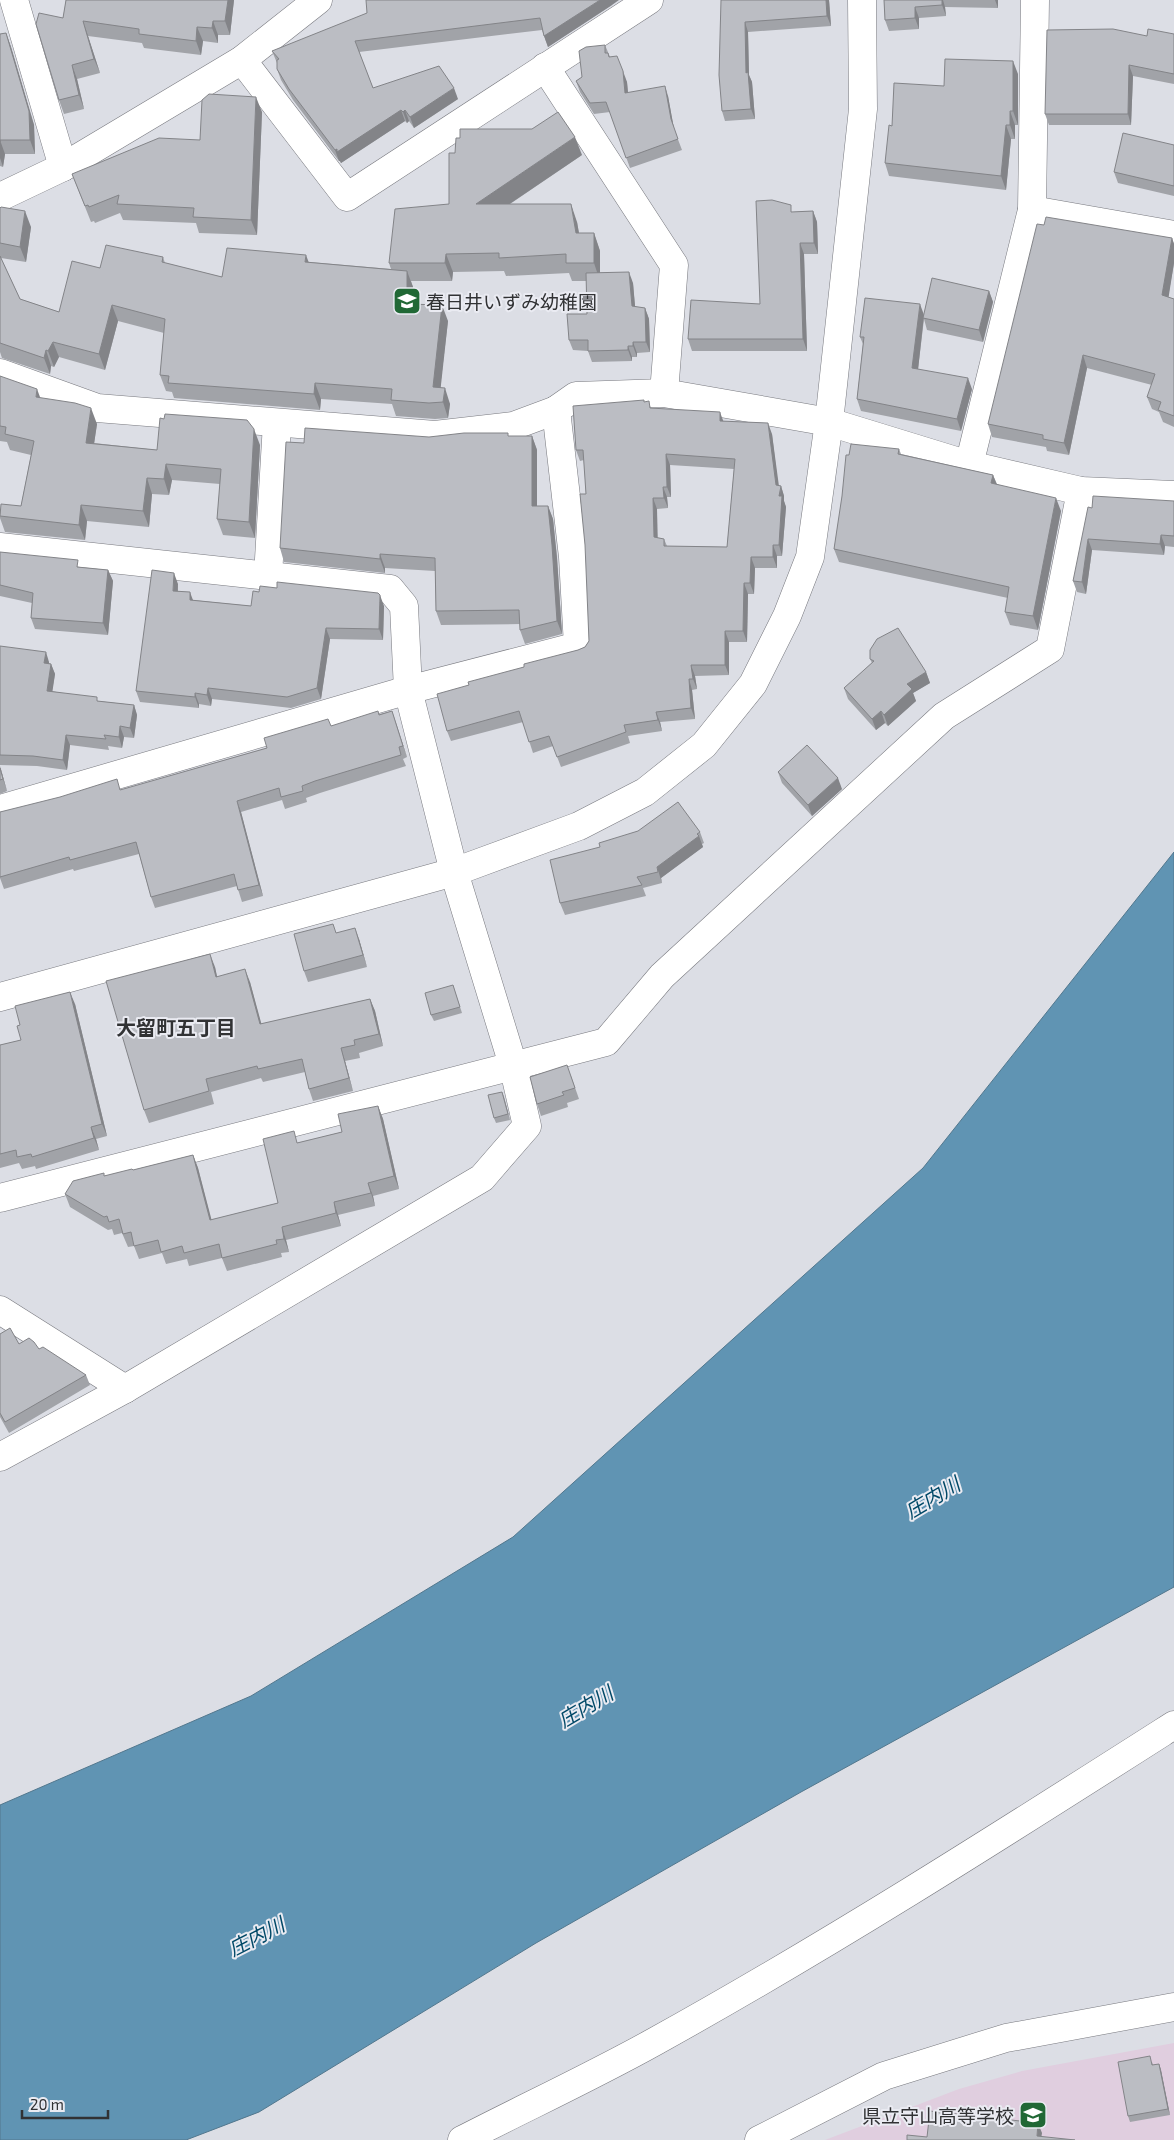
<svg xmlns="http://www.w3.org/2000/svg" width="1174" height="2140" font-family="'Exo 2','Noto Sans JP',sans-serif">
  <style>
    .education { fill: #e0cedf }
    .water { fill: #6094b3; stroke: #52778d }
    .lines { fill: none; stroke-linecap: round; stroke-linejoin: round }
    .minor-casing { stroke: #78797f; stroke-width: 29 }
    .minor { stroke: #fff; stroke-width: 28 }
    .wall { fill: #a1a3a8; fill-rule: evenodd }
    .shaded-wall { fill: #838488 }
    .building { fill: #bbbdc3; stroke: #838488; fill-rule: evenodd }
    .labels { text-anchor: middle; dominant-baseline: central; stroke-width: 4; stroke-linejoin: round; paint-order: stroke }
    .poi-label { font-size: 19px; fill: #313234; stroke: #eaebf2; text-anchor: start }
    .neighbourhood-label { font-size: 20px; font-weight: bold; fill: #313234; stroke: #eaebf2 }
    .water-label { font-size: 20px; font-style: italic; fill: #004867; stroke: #eaebf2 }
  </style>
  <rect width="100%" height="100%" fill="#dcdee5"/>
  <polygon class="education" points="1174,2043 1174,2140 825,2140 959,2089 1022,2071"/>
  <polygon class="water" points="1174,852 1174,1587 801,1792 536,1943 259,2112 186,2140 0,2140 0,1805 251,1696 513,1537 923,1168"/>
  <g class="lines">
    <defs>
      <g id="minor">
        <polyline points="14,0 63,167"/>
        <polyline points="242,60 347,197 649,0"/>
        <polyline points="545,67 674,265 664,393"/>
        <polyline points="0,197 63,167 242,60 318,0"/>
        <polyline points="1032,210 1174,235"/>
        <polyline points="0,373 97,408 435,435 513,426 556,410 576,396 664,393 829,422 969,465 1081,491 1174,495"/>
        <polyline points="969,465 1032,210 1035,0"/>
        <polyline points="0,547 390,589 404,606 408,690 454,872 513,1065 527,1126 482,1178 125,1389 0,1457"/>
        <polyline points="268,576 277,423"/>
        <polyline points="0,809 408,690 578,646 573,557 556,410"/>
        <polyline points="0,997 454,872 579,826 645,792 704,745 753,684 787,616 810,557 829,422 863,109 862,0"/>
        <polyline points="0,1198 606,1042 662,976 944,716 1050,649 1081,491"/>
        <polyline points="0,1310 125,1389"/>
        <path d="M462,2140C526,2107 591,2077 654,2042C831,1944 1003,1834 1174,1725"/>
        <polyline points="759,2140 884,2076 1006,2038 1174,2007"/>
      </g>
    </defs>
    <use href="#minor" class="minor-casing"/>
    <use href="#minor" class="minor"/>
  </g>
  <g class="wall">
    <polygon points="66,0 234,0 230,35 218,35 218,43 203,41 201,55 144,48 142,43 88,36 100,73 77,79 84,109 64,114 59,100 63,18"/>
    <polygon points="721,0 829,0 831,26 748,32 749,75 752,82 755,119 725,121 722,111"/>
    <polygon points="884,0 998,0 998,8 945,7 946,16 919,18 919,29 889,31 885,20"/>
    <polygon points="612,5 548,47 542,30 359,52 373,88 458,99 414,128 409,121 407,123 405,121 341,163 340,161 339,161 293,100 281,80 277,69 277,63 272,51"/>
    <polygon points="6,33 11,47 34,125 35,154 5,154 3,167 0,166 0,34"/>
    <polygon points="1174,34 1174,84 1133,76 1131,125 1049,125 1045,114 1147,36"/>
    <polygon points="605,45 610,57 627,82 628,93 668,96 674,129 682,150 630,168 610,112 594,114 580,92 576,81 582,77"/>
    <polygon points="1018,74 1018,125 1015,125 1015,139 1011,139 1006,190 889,176 885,163 892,126 944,86"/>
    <polygon points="262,112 257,235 199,233 196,223 123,220 120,213 95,223 94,221 91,222 72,174 200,140"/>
    <polygon points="1174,145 1174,196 1118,183 1114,172"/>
    <polygon points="582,155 510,204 577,222 579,233 594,233 600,251 600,273 633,283 635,307 645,308 649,319 650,352 637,353 637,357 632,357 632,361 592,362 588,351 573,350 569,340 587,314 587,281 572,281 569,273 506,276 504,271 453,272 452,281 411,281 413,287 413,304 448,321 440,388 450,404 448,418 435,419 396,416 392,404 321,399 320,410 174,398 172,392 166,391 160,375 164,333 118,321 105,370 59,357 54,367 51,366 50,374 2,358 0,352 0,208 31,227 26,262 1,258 20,299 59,312 100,268 163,257 165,263 222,277 309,262 391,269 389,263 449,204"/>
    <polygon points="813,211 817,222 818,254 804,254 807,351 692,351 688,339 760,304 793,212"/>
    <polygon points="1044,225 1172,238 1174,244 1174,263 1168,297 1174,299 1174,427 1163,422 1159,412 1152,409 1147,397 1152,385 1087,368 1069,455 1047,451 1046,447 992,437 988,424"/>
    <polygon points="989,291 993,302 983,342 927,330 924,319 918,369 972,389 961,431 861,411 857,399 863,344 860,337 924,315"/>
    <polygon points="0,376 40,398 97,424 94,443 157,450 260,445 255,538 223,535 217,519 220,484 172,480 169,495 152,494 149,527 87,521 85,540 5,532 0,518 0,509 21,506 31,455 10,450 7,442 0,441"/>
    <path d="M645,402L652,408L724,421L772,434L778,485L781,486L784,496V501L786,507L782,556H777V568H755L754,594H748L747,642H729V675L695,676L697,689L692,690L695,719L660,722L662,731L628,736L630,743L561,767L553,746L533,753L523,722L451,741L447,731L469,685L524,667L578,650L585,647L589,641L586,494L584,460L580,461L576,450ZM670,465L734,469L727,547L667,546L664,539L657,538V509L668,508L667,497H671Z"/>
    <polygon points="532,436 537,450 537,506 548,506 553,519 557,558 562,634 525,644 520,630 520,624 441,625 436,611 435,571 385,568 385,573 284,562 280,548 304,443 429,437"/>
    <polygon points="899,449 901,454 993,475 997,484 1061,511 1038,630 1010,625 1005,612 1008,598 839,562 834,549 849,455"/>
    <polygon points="1174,501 1174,547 1165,546 1164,555 1092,550 1086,594 1077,592 1073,581 1092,508"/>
    <polygon points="0,552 80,567 108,570 113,581 108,635 35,629 31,618 32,603 0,596"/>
    <polygon points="178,584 178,591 193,600 251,606 384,606 383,640 330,639 321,699 291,708 212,699 211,706 199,704 199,708 140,702 136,691"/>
    <polygon points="0,646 49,662 49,663 51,664 55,674 52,691 98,701 134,705 137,715 134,738 124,737 122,748 108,746 109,750 70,745 67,770 37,766 0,765"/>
    <polygon points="870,659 926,672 930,683 913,693 916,701 888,726 885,723 876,730 848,699 844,688 872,663"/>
    <polygon points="392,711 407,757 403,759 406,766 320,793 306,798 307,802 285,809 282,800 241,812 263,896 242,902 237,886 155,908 151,897 139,854 74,871 73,869 4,889 0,878 0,812 121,790 267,748 331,726"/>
    <polygon points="0,766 7,791 0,794"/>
    <polygon points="778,772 842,789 812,816 782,783"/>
    <polygon points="700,832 704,843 702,844 703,847 661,878 662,883 643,888 646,896 565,915 560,903"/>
    <polygon points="337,933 359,939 367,967 308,982 304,971"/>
    <polygon points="215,967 217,977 250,982 261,1024 370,999 375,1011 383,1046 359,1053 360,1058 345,1061 353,1091 313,1101 309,1089 305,1072 263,1082 261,1078 211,1092 214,1104 149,1123 144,1110"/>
    <polygon points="453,985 462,1013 434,1021 431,1015"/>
    <polygon points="75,1004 107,1136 96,1139 99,1150 36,1169 35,1166 22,1169 19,1163 0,1168 0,1045 21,1040"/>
    <polygon points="571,1076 579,1099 567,1103 568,1107 541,1116 537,1104"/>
    <polygon points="502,1092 510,1120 496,1123 494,1118"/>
    <polygon points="378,1106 383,1119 399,1189 373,1196 375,1206 338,1215 341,1226 286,1240 289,1252 281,1253 282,1257 227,1271 222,1258 189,1266 187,1259 166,1264 162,1253 139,1259 134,1246 128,1247 122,1233 114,1235 112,1229 108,1230 70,1207 65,1194 104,1176 133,1170 193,1155 198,1168 211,1220 278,1203 298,1143 342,1132"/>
    <polygon points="0,1334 19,1344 39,1349 86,1375 90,1385 9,1433 0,1417"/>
    <polygon points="1152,2062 1153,2065 1159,2064 1161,2070 1170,2115 1130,2122 1128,2116"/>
  </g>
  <g class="shaded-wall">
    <polygon points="228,0 234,0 230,35 225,21"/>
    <polygon points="600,0 619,0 612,5 548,47 544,36"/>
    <polygon points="826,0 829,0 831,26 827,16"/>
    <polygon points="942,0 943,0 945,7 946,16 942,5"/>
    <polygon points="995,0 998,0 998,8"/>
    <polygon points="915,7 919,18 919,29 915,18"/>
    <polygon points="83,21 88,36 100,73 94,59"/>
    <polygon points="213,21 218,35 218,43 212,28"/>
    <polygon points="745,22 748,32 749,75 752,82 755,119 751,109 746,73"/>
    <polygon points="197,27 203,41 201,55 196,41"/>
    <polygon points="6,33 11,47 34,125 35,154 30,140"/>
    <polygon points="1013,61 1018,74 1018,125 1013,111"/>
    <polygon points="72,65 77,79 84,109 79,95"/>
    <polygon points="1129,65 1133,76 1131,125 1128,114"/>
    <polygon points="623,71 627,82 629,104 625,93"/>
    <polygon points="665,86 668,96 674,129 671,119"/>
    <polygon points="454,88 458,99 414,128 410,117"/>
    <polygon points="256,97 262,112 257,235 251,220"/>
    <polygon points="401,110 405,121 341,163 340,161 339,161 335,150"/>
    <polygon points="405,110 409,121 407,123 403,112"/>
    <polygon points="1010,111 1015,125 1015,139 1010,125"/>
    <polygon points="1006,125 1011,139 1006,190 1001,176"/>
    <polygon points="575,137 582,155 483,222 476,204"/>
    <polygon points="0,140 5,154 3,167 0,158"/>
    <polygon points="571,204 577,222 582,251 576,233"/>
    <polygon points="25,211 31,227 26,262 20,247"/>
    <polygon points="813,211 817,222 818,254 814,243"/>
    <polygon points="594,233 600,251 600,281 594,263"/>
    <polygon points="1172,238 1174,244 1174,263 1167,307 1162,295"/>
    <polygon points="800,243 804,254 807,351 803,339"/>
    <polygon points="446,254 453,272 452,281 445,263"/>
    <polygon points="306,255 312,271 305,262"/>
    <polygon points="407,271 413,287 412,320 407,304"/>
    <polygon points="629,272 633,283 636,317 632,306"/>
    <polygon points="989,291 993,302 983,342 979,330"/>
    <polygon points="920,304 924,315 917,379 912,368"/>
    <polygon points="112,305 118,321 105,370 99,354"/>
    <polygon points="442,305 448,321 439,403 433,387"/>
    <polygon points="645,308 649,319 650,352 646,342"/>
    <polygon points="53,342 59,357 54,367 48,351"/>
    <polygon points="633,342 637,353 637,357 633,346"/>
    <polygon points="628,346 632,357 632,361 628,350"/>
    <polygon points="46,350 51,366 50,374 44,358"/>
    <polygon points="1083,355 1087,368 1069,455 1064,443"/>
    <polygon points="968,378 972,389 961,431 957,419"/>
    <polygon points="315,383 321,399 320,410 314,394"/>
    <polygon points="445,388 450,404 448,418 443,402"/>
    <polygon points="37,389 43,405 36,397"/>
    <polygon points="91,408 97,424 92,458 86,443"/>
    <polygon points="720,412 724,423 720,421"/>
    <polygon points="768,423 772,434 780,494 781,486 784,496 784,501 786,507 782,556 779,545 776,485"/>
    <polygon points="254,429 260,445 255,538 249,522"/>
    <polygon points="532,436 537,450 537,520 532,506"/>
    <polygon points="666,454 670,465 671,497 667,487"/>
    <polygon points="166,464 172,480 169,495 164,479"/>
    <polygon points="993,475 998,488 991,483"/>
    <polygon points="147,478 152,494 149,527 143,511"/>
    <polygon points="663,487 667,497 668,508 664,498"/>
    <polygon points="653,498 657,509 658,548 654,537"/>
    <polygon points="1056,498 1061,511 1038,630 1033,616"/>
    <polygon points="81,505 87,521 85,540 79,525"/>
    <polygon points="548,506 553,519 557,558 562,634 557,621"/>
    <polygon points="1161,535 1165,546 1164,555 1160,544"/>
    <polygon points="1088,539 1092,550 1086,594 1082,582"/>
    <polygon points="773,545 777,556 777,568 773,557"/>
    <polygon points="380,554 385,568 385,573 380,559"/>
    <polygon points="751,557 755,568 754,594 750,583"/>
    <polygon points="108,570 113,581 108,635 103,623"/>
    <polygon points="174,573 178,584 177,602 173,591"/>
    <polygon points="744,583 748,594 747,642 743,631"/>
    <polygon points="190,592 194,603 190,600"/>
    <polygon points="380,595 384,606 383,640 379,629"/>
    <polygon points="326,628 330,639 321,699 317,688"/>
    <polygon points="725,631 729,642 729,675 725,665"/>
    <polygon points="46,652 49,662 48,673 44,663"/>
    <polygon points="51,664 55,674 51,701 47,691"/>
    <polygon points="691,665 695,676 697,689 693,679"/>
    <polygon points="926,672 930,683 913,693 916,701 888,726 884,715 907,684"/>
    <polygon points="689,679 692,690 695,719 691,708"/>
    <polygon points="208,688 212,699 211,706 207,695"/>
    <polygon points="195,693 199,704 199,708 195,697"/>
    <polygon points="134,705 137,715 134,738 130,728"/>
    <polygon points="392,711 396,723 407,757 403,746"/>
    <polygon points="881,711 885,723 876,730 872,719"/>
    <polygon points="656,712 660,722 662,731 658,720"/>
    <polygon points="120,726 124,737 122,748 119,737"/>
    <polygon points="66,735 70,745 67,770 63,760"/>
    <polygon points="0,766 7,791 3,779"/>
    <polygon points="838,778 842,789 812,816 808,805"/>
    <polygon points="237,801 241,812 263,896 259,885"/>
    <polygon points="699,836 703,847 661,878 662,883 657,867"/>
    <polygon points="355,928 359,939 367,967 363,955"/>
    <polygon points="210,954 215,967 220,990 216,977"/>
    <polygon points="245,969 250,982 265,1037 260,1024"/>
    <polygon points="70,992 75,1004 107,1136 102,1124"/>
    <polygon points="370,999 375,1011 383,1046 379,1034"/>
    <polygon points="341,1048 345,1061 353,1091 349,1078"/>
    <polygon points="502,1092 504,1097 510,1120 508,1114"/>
    <polygon points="378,1106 383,1119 399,1189 394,1176"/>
    <polygon points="91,1127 96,1139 99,1150 94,1138"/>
    <polygon points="193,1155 198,1168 215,1233 210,1220"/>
    <polygon points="368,1183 373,1196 375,1206 371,1193"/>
    <polygon points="334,1202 338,1215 341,1226 336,1213"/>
    <polygon points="282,1227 286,1240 289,1252 284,1239"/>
    <polygon points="1159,2064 1161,2070 1170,2115 1168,2109"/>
    <polygon points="1038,2123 1042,2133 1041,2140 1037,2136"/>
  </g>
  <g class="building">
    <polygon points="66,0 228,0 225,21 213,21 212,28 197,27 196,41 139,34 139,29 83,21 94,59 72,65 79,95 59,100 36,24 39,13 63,18"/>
    <polygon points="366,0 600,0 544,36 540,18 355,41 373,88 439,66 454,88 410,117 405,110 403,112 401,110 337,152 337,149 335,150 289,89 277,69 277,60 279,59 272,51 367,13"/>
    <polygon points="721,0 826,0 827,16 745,22 746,73 748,72 751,109 722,111 719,75"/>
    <polygon points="884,0 942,0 942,5 915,7 915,18 885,20"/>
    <polygon points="1113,29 1147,36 1148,29 1174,34 1174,74 1129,65 1128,114 1045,114 1047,30"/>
    <polygon points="6,33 29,111 30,140 0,140 0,142 0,34"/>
    <polygon points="605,45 605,53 608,53 609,57 617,56 623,71 625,93 665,86 671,119 678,139 626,158 606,102 590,103 576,81 582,77 579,51 586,47"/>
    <polygon points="945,59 1013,61 1013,111 1010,111 1010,125 1006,125 1001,176 885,163 889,125 892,126 894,83 944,86"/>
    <polygon points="209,94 256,97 251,220 193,217 194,208 117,204 119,195 89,207 88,205 85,206 72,174 159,138 200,140 202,100"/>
    <polygon points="558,112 575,137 476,204 571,204 576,233 594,233 594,263 566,263 566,254 499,258 499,253 446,254 445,263 389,263 395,209 449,204 449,153 455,153 456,138 460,138 460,129 532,129"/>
    <polygon points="1123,133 1174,145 1174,186 1114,172"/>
    <polygon points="772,200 791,205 791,212 813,211 814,243 800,243 803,339 688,339 691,300 760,304 756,201"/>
    <polygon points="1,207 25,211 20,247 0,243 0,208"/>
    <polygon points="1046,217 1172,238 1162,295 1174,299 1174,416 1158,410 1161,402 1147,397 1155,374 1083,355 1064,443 1043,439 1043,435 988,424 1037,224 1044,225"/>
    <polygon points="106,245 163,257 162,262 222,277 227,248 306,255 305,262 407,271 407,304 442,305 433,387 445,388 443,402 429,403 391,400 392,389 315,383 314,394 168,383 169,376 160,375 165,319 112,305 99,354 53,342 48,351 46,350 44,358 0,343 0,256 20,299 59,312 72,261 100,268"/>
    <polygon points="629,272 632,306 645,308 646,342 633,342 633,346 628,346 628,350 588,351 588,340 569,340 567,314 587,314 586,273"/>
    <polygon points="932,278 989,291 979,330 923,318"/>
    <polygon points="865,298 920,304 912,368 968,378 957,419 857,399 864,337 860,337"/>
    <polygon points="0,376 37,389 36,397 75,403 91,408 86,443 157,450 160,418 164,419 165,414 247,420 254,429 249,522 217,519 221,469 166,464 164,479 147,478 143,511 81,505 79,525 0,516 1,504 21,506 34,441 5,434 6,427 0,426"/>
    <path d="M644,400V402L649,401L650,408L720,412V421L768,423L776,485L781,486L779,496H782L779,545H773V557H751L750,583H744L743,631H725V665H691L693,679H689L691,708L656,712L658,720L624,725L626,732L557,757L549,736L529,742L519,711L447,731L437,694L469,685L468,682L524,667V664L578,650L585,647L589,641L585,545L580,494H586L583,450H576L573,406ZM666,454L735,459L727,547L664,546V539L654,537L653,498H664L663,487H667Z"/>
    <polygon points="305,428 429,437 464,433 508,433 508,436 532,436 532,506 548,506 552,545 557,621 520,630 519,610 436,611 435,558 380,554 380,559 280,548 286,442 304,443"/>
    <polygon points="851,444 899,449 898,454 993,475 991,483 1056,498 1033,616 1005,612 1009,587 834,549 842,496 846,455 849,455"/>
    <polygon points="1093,496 1174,501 1174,536 1161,535 1160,544 1088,539 1082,582 1073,581 1088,507 1092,508"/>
    <polygon points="0,552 78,560 77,567 108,570 103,623 31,618 33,593 0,585"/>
    <polygon points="152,570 174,573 173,591 190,592 190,600 251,606 253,591 259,592 260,586 277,588 277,582 378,593 380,595 379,629 326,628 317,688 287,697 208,688 207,695 195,693 195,697 136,691"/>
    <polygon points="898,628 926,672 907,684 912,689 884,715 881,711 872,719 844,688 874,661 870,659 870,650 877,639"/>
    <polygon points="0,646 46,652 44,663 51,664 47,691 97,697 97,701 134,705 130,728 120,726 119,737 104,735 106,739 66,735 63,760 33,756 0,755"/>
    <polygon points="378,711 379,715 392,711 403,746 399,747 401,755 315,781 302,786 303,791 281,797 279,788 237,801 259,885 238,890 234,874 151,897 136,842 70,860 69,857 0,877 0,812 60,797 117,779 120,790 267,748 264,738 328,719 331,726"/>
    <polygon points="807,745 838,778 808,805 778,772"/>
    <polygon points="0,768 3,779 0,780"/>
    <polygon points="678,802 700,832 697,834 699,836 657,867 658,872 637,877 642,885 560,903 550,860 600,847 599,843 638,831"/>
    <polygon points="333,924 336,933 355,928 363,955 304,971 294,934"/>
    <polygon points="210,954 216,977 245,969 260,1024 370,999 379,1034 354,1040 355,1045 341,1048 349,1078 309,1089 302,1059 258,1069 257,1066 206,1079 209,1091 144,1110 106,981"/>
    <polygon points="453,985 460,1007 431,1015 425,993"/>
    <polygon points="70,992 102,1124 91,1127 94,1138 32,1157 31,1154 17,1157 16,1150 0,1154 0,1045 21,1040 17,1026 20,1025 15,1006"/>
    <polygon points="567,1065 575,1088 562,1092 564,1095 537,1104 530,1077"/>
    <polygon points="502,1092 508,1114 494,1118 488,1095"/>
    <polygon points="378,1106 394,1176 368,1183 371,1193 334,1202 336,1213 282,1227 284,1239 276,1240 277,1244 222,1258 219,1244 184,1253 182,1246 161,1252 158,1240 134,1246 131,1232 123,1234 119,1219 109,1222 107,1216 104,1217 65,1194 73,1181 104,1173 104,1176 132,1169 133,1170 193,1155 210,1220 278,1203 263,1139 294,1131 297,1143 342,1132 338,1114"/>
    <polygon points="10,1328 19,1344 29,1338 34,1342 39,1349 43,1347 86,1375 5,1422 0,1413 0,1334"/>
    <polygon points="1150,2056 1152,2065 1159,2064 1168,2109 1128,2116 1118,2062"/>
    <polygon points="930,2111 1038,2123 1037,2136 1075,2140 907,2140 907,2135 927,2137"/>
  </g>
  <defs>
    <symbol id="school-square" viewBox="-11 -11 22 22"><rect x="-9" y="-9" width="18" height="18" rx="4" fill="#206835" stroke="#eaebf2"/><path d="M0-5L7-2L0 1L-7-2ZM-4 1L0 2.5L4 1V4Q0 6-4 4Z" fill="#fff"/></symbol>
  </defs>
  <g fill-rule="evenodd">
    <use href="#school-square" x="391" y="285" width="32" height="32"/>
    <use href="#school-square" x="1017" y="2099" width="32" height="32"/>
  </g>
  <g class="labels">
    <g class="poi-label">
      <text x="426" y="301">春日井いずみ幼稚園</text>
      <text x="1014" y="2115" text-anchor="end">県立守山高等学校</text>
    </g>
    <g class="neighbourhood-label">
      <text x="176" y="1027">大留町五丁目</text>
    </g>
    <g class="water-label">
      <text transform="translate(932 1497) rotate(-31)">庄内川</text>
      <text transform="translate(585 1706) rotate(-31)">庄内川</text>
      <text transform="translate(256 1936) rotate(-27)">庄内川</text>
    </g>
  </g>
  <path d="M22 2110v8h86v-8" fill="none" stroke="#313234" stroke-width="2.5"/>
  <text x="30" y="2110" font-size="15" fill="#313234" stroke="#eaebf2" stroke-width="4" paint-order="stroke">20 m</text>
</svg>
